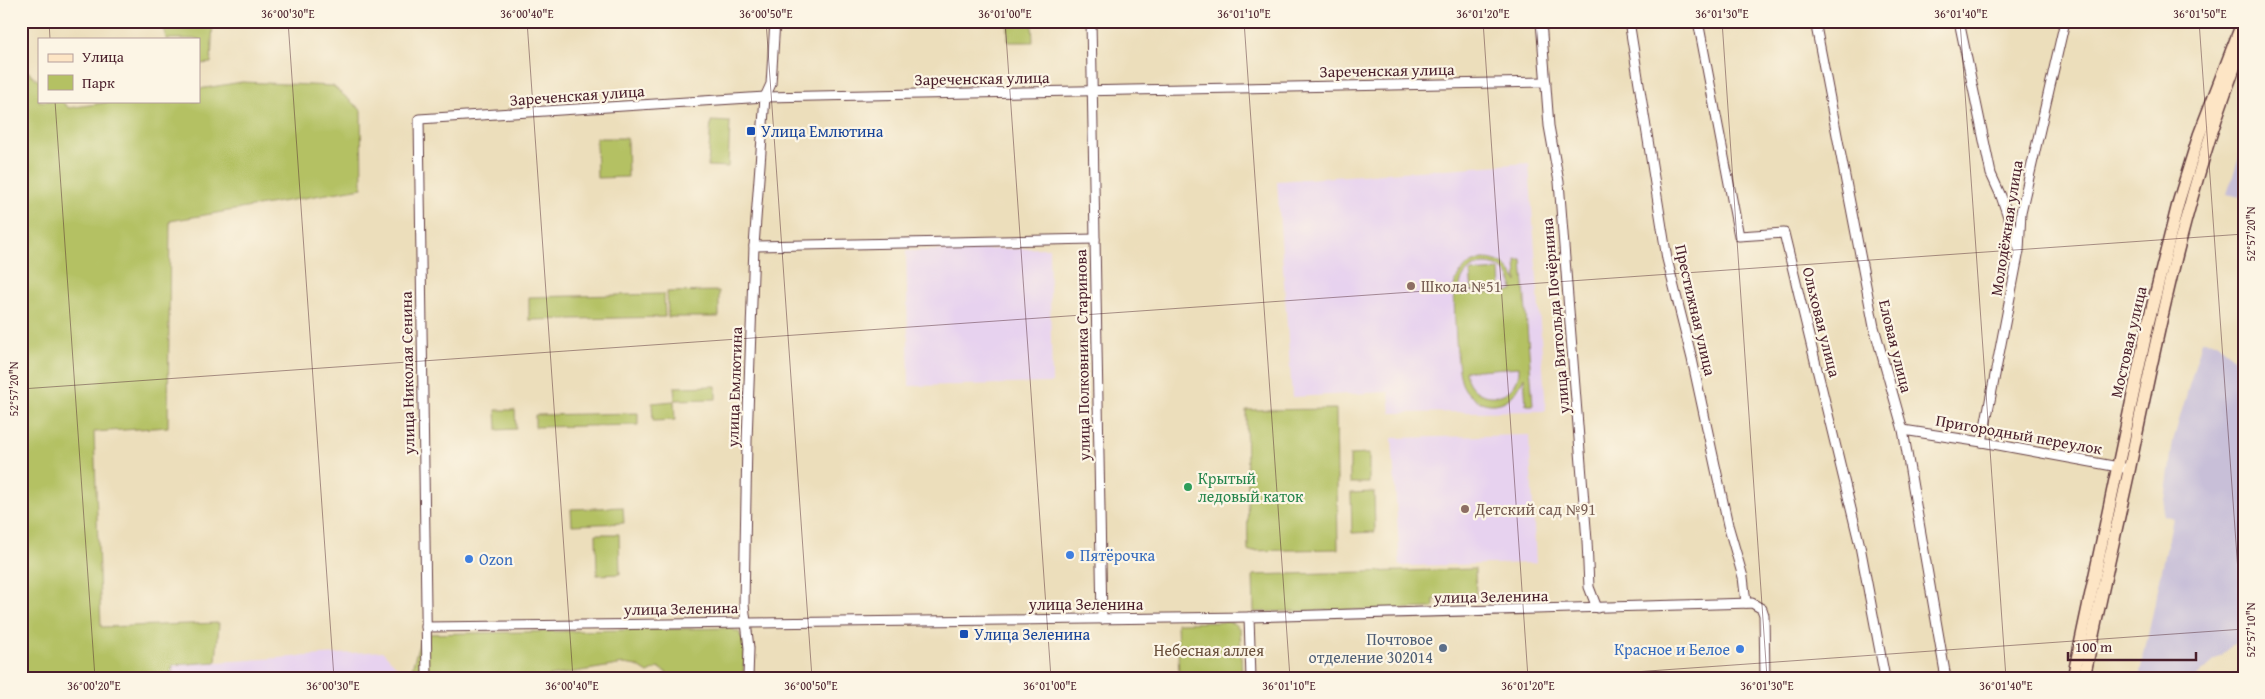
<svg xmlns="http://www.w3.org/2000/svg" width="2265" height="699" font-family="'Gentium Book Plus',serif">
  <style>
    .built { fill: #e7d2ef }
    .industrial { fill: #c8bfd8 }
    .green { fill: #b4c163; stroke: #7f7047; fill-rule: evenodd }
    .lines { fill: none; stroke-linecap: round; stroke-linejoin: round }
    .minor-casing { stroke: #623c41; stroke-width: 11 }
    .secondary-casing { stroke: #623c41; stroke-width: 14 }
    .minor { stroke: #fff; stroke-width: 9 }
    .secondary { stroke: #fde5c5; stroke-width: 11 }
    .ticks { fill: none; stroke: #4a1f2b; stroke-width: 1; stroke-opacity: 0.45 }
    .transit-dot { fill: #1a4fb4; stroke: #fcf5e5; stroke-width: 2 }
    .education-dot { fill: #8d6e63; stroke: #fcf5e5; stroke-width: 2 }
    .leisure-dot { fill: #2e9e5b; stroke: #fcf5e5; stroke-width: 2 }
    .shop-dot { fill: #3f7fe0; stroke: #fcf5e5; stroke-width: 2 }
    .service-dot { fill: #5c6f8a; stroke: #fcf5e5; stroke-width: 2 }
    .labels { text-anchor: middle; dominant-baseline: central; stroke-width: 4.5; stroke-linejoin: round; paint-order: stroke }
    .street-label { font-size: 16px; fill: #4a1f2b; stroke: #fcf5e5 }
    .transit-label { font-size: 16px; fill: #164399; stroke: #fcf5e5; text-anchor: start }
    .education-label { font-size: 16px; fill: #785e54; stroke: #fcf5e5; text-anchor: start }
    .leisure-label { font-size: 16px; fill: #27864d; stroke: #fcf5e5; text-anchor: start }
    .shop-label { font-size: 16px; fill: #366cbe; stroke: #fcf5e5; text-anchor: start }
    .service-label { font-size: 16px; fill: #4e5e75; stroke: #fcf5e5; text-anchor: end }
    .park-label { font-size: 16px; fill: #6a503c; stroke: #fcf5e5 }
    .neatline { fill: none; stroke: #4a1f2b; stroke-width: 2 }
    .ticks-label { font-size: 12px; text-anchor: middle; fill: #4a1f2b }
  </style>
  <rect width="100%" height="100%" fill="#fcf5e5"/>
  <filter id="ink" filterUnits="userSpaceOnUse"><feTurbulence type="fractalNoise" baseFrequency=".02" numOctaves="2"/><feDisplacementMap in="SourceGraphic" scale="10" xChannelSelector="R" yChannelSelector="G"/><feConvolveMatrix kernelMatrix="1 2 1 2 8 2 1 2 1" color-interpolation-filters="sRGB"/></filter>
  <filter id="wash" filterUnits="userSpaceOnUse"><feTurbulence type="fractalNoise" baseFrequency=".0096" numOctaves="4" result="noise"/><feDisplacementMap in="SourceGraphic" scale="20" xChannelSelector="R" yChannelSelector="G"/><feGaussianBlur stdDeviation="1.12" result="paint"/><feColorMatrix in="noise" values="0 0 0 0 0 0 0 0 0 0 0 0 0 0 0 0 0 1.4 0 .05"/><feComposite in="paint" operator="in"/></filter>
  <g filter="url(#wash)">
    <rect width="100%" height="100%" fill="#ecdebb"/>
    <g class="built">
      <polygon points="1529,163 1546,411 1391,413 1389,392 1292,397 1277,181"/>
      <polygon points="1049,248 1052,383 909,386 906,251"/>
      <polygon points="1529,435 1536,563 1400,566 1392,438"/>
      <polygon points="382,651 408,678 171,678 173,665"/>
    </g>
    <g class="industrial">
      <polygon points="2244,141 2244,185 2240,197 2227,194"/>
      <polygon points="2202,341 2217,342 2244,370 2244,635 2195,678 2145,678 2140,673 2173,518 2163,515 2173,441"/>
    </g>
    <g class="green">
      <polygon points="163,21 213,21 211,63 199,64 199,39 166,39"/>
      <polygon points="1032,22 1033,42 1008,42 1008,23"/>
      <polygon points="21,27 25,69 39,81 39,101 61,101 69,108 117,101 199,101 199,89 242,82 333,86 361,110 362,188 170,221 168,427 94,432 101,627 219,623 216,662 173,665 171,678 21,678"/>
      <polygon points="711,121 730,122 728,167 708,166"/>
      <polygon points="596,138 627,138 628,177 597,178"/>
      <path d="M1483,259C1500,259 1510,267 1517,282L1516,260H1522L1533,405H1526L1524,377C1518,390 1511,402 1495,404C1482,405 1469,398 1463,386C1456,373 1454,304 1454,287C1458,271 1468,262 1483,259ZM1484,264C1501,264 1512,274 1513,291L1459,295C1459,278 1467,267 1484,264ZM1519,367C1521,403 1470,407 1465,371Z"/>
      <polygon points="1500,270 1501,289 1472,291 1470,272"/>
      <polygon points="719,291 719,317 668,317 667,292"/>
      <polygon points="664,294 665,317 529,320 529,297"/>
      <polygon points="716,386 716,399 675,400 674,387"/>
      <polygon points="674,401 675,420 653,421 652,403"/>
      <polygon points="1336,409 1338,549 1248,551 1246,410"/>
      <polygon points="496,410 515,410 516,429 497,430"/>
      <polygon points="638,413 638,425 535,427 535,415"/>
      <polygon points="1369,454 1369,483 1350,483 1350,455"/>
      <polygon points="1374,492 1375,532 1352,533 1351,493"/>
      <polygon points="623,507 624,523 572,525 571,509"/>
      <polygon points="596,534 619,534 620,574 597,575"/>
      <polygon points="1475,569 1476,598 1434,599 1434,608 1254,612 1253,575"/>
      <polygon points="1227,622 1233,623 1240,629 1242,678 1179,678 1177,623"/>
      <polygon points="728,628 739,632 745,644 743,678 667,678 666,672 658,668 648,673 637,666 624,664 538,678 409,678 422,634"/>
    </g>
  </g>
  <g filter="url(#ink)">
    <g class="lines">
      <defs>
        <g id="minor">
          <polyline points="1091,21 1102,619"/>
          <polyline points="1541,21 1549,126 1559,182 1587,541 1589,587 1597,608"/>
          <polyline points="1629,21 1667,259 1692,359 1728,525 1743,577 1746,603"/>
          <polyline points="1698,21 1739,236 1784,233 1860,546 1885,678"/>
          <polyline points="1815,21 1874,327 1903,430 1946,678"/>
          <polyline points="1959,21 1991,174 2001,196 2018,246"/>
          <polyline points="754,246 1095,239"/>
          <polyline points="1903,430 1982,442 2124,468"/>
          <polyline points="1982,442 2019,251 2021,212 2065,21"/>
          <polyline points="1249,617 1251,678"/>
          <polyline points="426,627 1249,617 1752,603 1762,609 1764,615 1765,678"/>
          <polyline points="427,678 419,119 765,97 1546,82"/>
          <polyline points="748,678 749,648 744,605 747,441 754,246 765,97 771,84 775,21"/>
        </g>
        <g id="secondary">
          <polyline points="2073,678 2148,324 2179,200 2199,135 2243,21"/>
          <path d="M2084,678C2098,609 2114,540 2129,471C2159,325 2188,182 2244,43"/>
        </g>
      </defs>
      <use href="#minor" class="minor-casing"/>
      <use href="#secondary" class="secondary-casing"/>
      <use href="#minor" class="minor"/>
      <use href="#secondary" class="secondary"/>
    </g>
  </g>
  <path class="ticks" d="M49,21L50,39M288,21L334,678M527,21L573,678M766,21L812,678M1005,21L1051,678M1244,21L1290,678M1483,21L1528,678M1722,21L1767,678M1960,21L2006,678M2199,21L2244,656M55,101L95,678M21,389L2244,234M1549,678L2244,629"/>
  <g class="transit-dot">
    <rect x="746" y="126" width="10" height="10" rx="2.5"/>
    <rect x="959" y="629" width="10" height="10" rx="2.5"/>
  </g>
  <g class="education-dot">
    <circle cx="1411" cy="286" r="5"/>
    <circle cx="1465" cy="509" r="5"/>
  </g>
  <circle class="leisure-dot" cx="1188" cy="487" r="5"/>
  <g class="shop-dot">
    <circle cx="1070" cy="555" r="5"/>
    <circle cx="469" cy="559" r="5"/>
    <circle cx="1740" cy="649" r="5"/>
  </g>
  <circle class="service-dot" cx="1443" cy="648" r="5"/>
  <g class="labels">
    <g class="street-label">
      <text transform="translate(1387 70) rotate(-1)">Зареченская улица</text>
      <text transform="translate(982 78) rotate(-1)">Зареченская улица</text>
      <text transform="translate(577 95) rotate(-4)">Зареченская улица</text>
      <text transform="translate(2006 228) rotate(-81)">Молодёжная улица</text>
      <text transform="translate(1696 310) rotate(77)">Престижная улица</text>
      <text transform="translate(1555 316) rotate(-95)">улица Витольда Почёрнина</text>
      <text transform="translate(1822 322) rotate(76)">Ольховая улица</text>
      <text transform="translate(2128 342) rotate(-77)">Мостовая улица</text>
      <text transform="translate(1896 346) rotate(76)">Еловая улица</text>
      <text transform="translate(1082 355) rotate(-91)">улица Полковника Старинова</text>
      <text transform="translate(407 373) rotate(-91)">улица Николая Сенина</text>
      <text transform="translate(734 387) rotate(-88)">улица Емлютина</text>
      <text transform="translate(2019 434) rotate(10)">Пригородный переулок</text>
      <text transform="translate(1491 596) rotate(-1)">улица Зеленина</text>
      <text x="1086" y="604">улица Зеленина</text>
      <text transform="translate(681 608) rotate(-1)">улица Зеленина</text>
    </g>
    <g class="transit-label">
      <text x="761" y="131">Улица Емлютина</text>
      <text x="974" y="634">Улица Зеленина</text>
    </g>
    <g class="education-label">
      <text x="1421" y="286">Школа №51</text>
      <text x="1475" y="509">Детский сад №91</text>
    </g>
    <g class="leisure-label">
      <text x="1198" y="478">Крытый<tspan x="1198" dy="18">ледовый каток</tspan></text>
    </g>
    <g class="shop-label">
      <text x="1080" y="555">Пятёрочка</text>
      <text x="479" y="559">Ozon</text>
      <text x="1730" y="649" text-anchor="end">Красное и Белое</text>
    </g>
    <g class="service-label">
      <text x="1433" y="639">Почтовое<tspan x="1433" dy="18">отделение 302014</tspan></text>
    </g>
    <g class="park-label">
      <text x="1209" y="650">Небесная аллея</text>
    </g>
  </g>
  <rect width="2265" height="699" fill="none" stroke="#fcf5e5" stroke-width="55"/>
  <rect x="38" y="38" width="162" height="65" fill="#fcf5e5" stroke="#b59f9b"/>
  <rect x="48" y="54" width="25" height="8" fill="#fde5c5" stroke="#b59f9b"/>
  <text x="82" y="62" font-size="15" fill="#4a1f2b">Улица</text>
  <rect x="48" y="75" width="25" height="15" fill="#b4c163" stroke="#b59f9b"/>
  <text x="82" y="88" font-size="15" fill="#4a1f2b">Парк</text>
  <path d="M2068 652v8h128v-8" fill="none" stroke="#4a1f2b" stroke-width="2.5"/>
  <text x="2075" y="652" font-size="15" fill="#4a1f2b" stroke="#fcf5e5" stroke-width="4" paint-order="stroke">100 m</text>
  <rect x="28" y="28" width="2210" height="644" class="neatline"/>
  <g class="ticks-label">
    <text x="288" y="18">36°00'30"E</text>
    <text x="527" y="18">36°00'40"E</text>
    <text x="766" y="18">36°00'50"E</text>
    <text x="1005" y="18">36°01'00"E</text>
    <text x="1244" y="18">36°01'10"E</text>
    <text x="1483" y="18">36°01'20"E</text>
    <text x="1722" y="18">36°01'30"E</text>
    <text x="1961" y="18">36°01'40"E</text>
    <text x="2200" y="18">36°01'50"E</text>
    <text transform="translate(2251 234) rotate(-90)" y="4">52°57'20"N</text>
    <text transform="translate(14 389) rotate(-90)" y="4">52°57'20"N</text>
    <text transform="translate(2251 630) rotate(-90)" y="4">52°57'10"N</text>
    <text x="94" y="690">36°00'20"E</text>
    <text x="333" y="690">36°00'30"E</text>
    <text x="572" y="690">36°00'40"E</text>
    <text x="811" y="690">36°00'50"E</text>
    <text x="1050" y="690">36°01'00"E</text>
    <text x="1289" y="690">36°01'10"E</text>
    <text x="1528" y="690">36°01'20"E</text>
    <text x="1767" y="690">36°01'30"E</text>
    <text x="2006" y="690">36°01'40"E</text>
  </g>
</svg>
